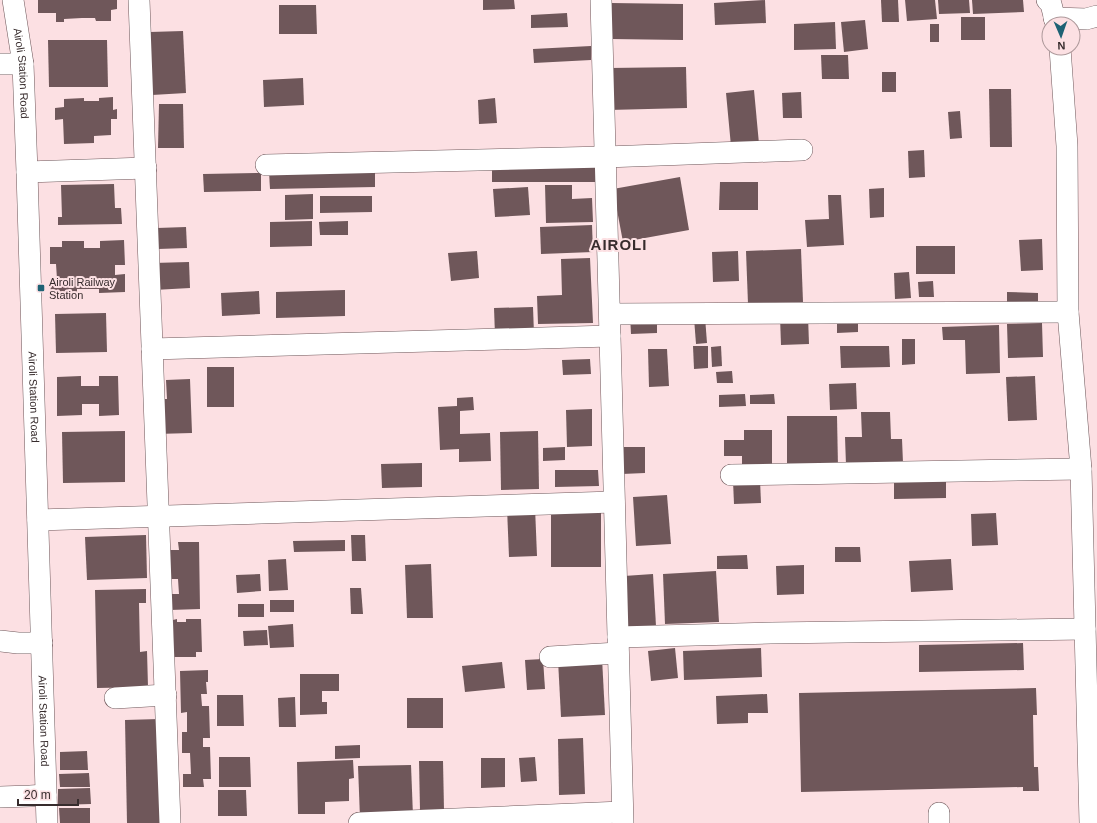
<svg xmlns="http://www.w3.org/2000/svg" width="1097" height="823" font-family="Helvetica,sans-serif">
  <style>
    .building { fill: #6f575a }
    .lines { fill: none; stroke-linecap: round; stroke-linejoin: round }
    .minor-casing { stroke: #6f585b; stroke-width: 22 }
    .minor { stroke: #fff; stroke-width: 21 }
    .poi-dot { fill: #1e6274; stroke: #fce0e3; stroke-width: 1.5 }
    .labels { text-anchor: middle; dominant-baseline: central; stroke-width: 4; stroke-linejoin: round; paint-order: stroke }
    .street-label { font-size: 11px; fill: #372c2d; stroke: #fce0e3 }
    .poi-label { font-size: 11px; fill: #372c2d; stroke: #fce0e3; text-anchor: start }
    .district-label { font-size: 15px; font-weight: bold; letter-spacing: 1px; fill: #372c2d; stroke: #fce0e3 }
  </style>
  <rect width="100%" height="100%" fill="#fce0e3"/>
  <g class="building">
    <polygon points="38,0 117,0 117,9 111,10 111,21 96,21 95,18 82,18 64,19 64,22 56,22 56,13 38,13"/>
    <polygon points="483,0 514,0 515,9 483,10"/>
    <polygon points="765,0 766,23 715,25 714,3"/>
    <polygon points="881,0 898,0 899,22 882,22"/>
    <polygon points="905,0 935,0 937,19 907,21"/>
    <polygon points="938,0 969,0 970,13 939,14"/>
    <polygon points="972,0 1023,0 1024,12 973,14"/>
    <polygon points="611,3 683,4 683,40 611,39"/>
    <polygon points="279,5 316,5 317,34 279,34"/>
    <polygon points="567,13 568,27 531,28 531,15"/>
    <rect x="961" y="17" width="24" height="23"/>
    <polygon points="865,20 868,49 844,52 841,22"/>
    <polygon points="835,22 836,49 794,50 794,24"/>
    <rect x="930" y="24" width="9" height="18"/>
    <polygon points="183,31 186,93 152,95 150,32"/>
    <polygon points="48,40 107,40 108,87 49,87"/>
    <polygon points="591,46 591,60 534,63 533,49"/>
    <polygon points="821,55 848,55 849,79 822,79"/>
    <polygon points="686,67 687,108 609,110 609,68"/>
    <rect x="882" y="72" width="14" height="20"/>
    <polygon points="303,78 304,105 264,107 263,80"/>
    <polygon points="989,89 1011,89 1012,147 990,147"/>
    <polygon points="754,90 759,144 731,146 726,93"/>
    <polygon points="801,92 802,118 783,118 782,93"/>
    <polygon points="113,97 113,110 117,109 117,119 111,119 111,135 94,136 94,143 64,144 63,119 55,120 55,108 64,107 64,99 84,98 84,101 99,101 99,98"/>
    <polygon points="495,98 497,123 479,124 478,100"/>
    <polygon points="159,104 183,104 184,148 158,148"/>
    <polygon points="960,111 962,138 950,139 948,112"/>
    <polygon points="924,150 925,177 909,178 908,151"/>
    <polygon points="492,162 597,162 596,182 492,182"/>
    <polygon points="375,170 375,187 270,189 269,172"/>
    <polygon points="261,173 261,191 204,192 203,174"/>
    <polygon points="680,177 689,230 623,242 613,189"/>
    <polygon points="720,182 758,182 758,210 719,210"/>
    <polygon points="114,184 115,208 121,208 122,224 58,225 58,217 62,217 61,185"/>
    <polygon points="545,185 572,185 572,199 592,198 593,222 546,223"/>
    <polygon points="528,187 530,215 495,217 493,189"/>
    <polygon points="884,188 884,217 870,218 869,189"/>
    <polygon points="313,194 313,219 285,220 285,195"/>
    <polygon points="828,195 841,195 844,245 807,247 805,220 829,219"/>
    <polygon points="320,196 372,196 372,212 320,213"/>
    <polygon points="312,221 312,246 270,247 270,222"/>
    <polygon points="348,221 348,235 320,235 319,222"/>
    <polygon points="592,225 593,252 541,254 540,227"/>
    <polygon points="186,227 187,248 158,249 157,228"/>
    <polygon points="1042,239 1043,270 1021,271 1019,240"/>
    <polygon points="124,240 125,265 115,265 115,275 125,274 125,292 99,293 99,289 77,289 77,293 51,294 50,279 57,279 56,264 50,264 50,247 62,247 62,241 84,241 84,248 100,248 100,241"/>
    <rect x="916" y="246" width="39" height="28"/>
    <polygon points="801,249 803,302 748,304 746,251"/>
    <polygon points="477,251 479,278 451,281 448,253"/>
    <polygon points="738,251 739,281 713,282 712,252"/>
    <polygon points="590,258 593,323 538,324 537,296 562,295 561,259"/>
    <polygon points="189,262 190,288 154,290 153,263"/>
    <polygon points="909,272 911,298 895,299 894,273"/>
    <polygon points="933,281 934,297 919,297 918,282"/>
    <polygon points="345,290 345,316 276,318 276,292"/>
    <polygon points="259,291 260,314 222,316 221,293"/>
    <polygon points="1007,292 1038,293 1038,309 1007,309"/>
    <polygon points="533,307 534,334 495,335 494,308"/>
    <polygon points="106,313 107,352 56,353 55,314"/>
    <polygon points="657,314 657,333 631,334 630,315"/>
    <polygon points="808,316 809,344 781,345 780,317"/>
    <polygon points="837,316 858,316 858,332 837,333"/>
    <polygon points="705,317 707,343 696,344 694,318"/>
    <polygon points="1042,323 1043,357 1008,358 1007,324"/>
    <polygon points="999,325 1000,373 966,374 965,340 943,340 942,327"/>
    <polygon points="902,339 915,339 915,364 902,365"/>
    <polygon points="693,346 708,346 708,368 694,369"/>
    <polygon points="721,346 722,366 712,367 711,347"/>
    <polygon points="840,346 889,346 890,367 841,368"/>
    <polygon points="648,349 667,349 669,386 649,387"/>
    <polygon points="590,359 591,374 563,375 562,360"/>
    <rect x="207" y="367" width="27" height="40"/>
    <polygon points="732,371 733,383 717,383 716,372"/>
    <polygon points="81,376 81,386 99,386 99,376 118,376 119,415 99,416 99,404 82,404 82,415 57,416 57,377"/>
    <polygon points="1035,376 1037,420 1008,421 1006,377"/>
    <polygon points="190,379 192,433 156,434 155,399 167,399 166,380"/>
    <polygon points="856,383 857,409 830,410 829,384"/>
    <polygon points="745,394 746,406 719,407 719,395"/>
    <polygon points="774,394 775,404 750,404 750,395"/>
    <polygon points="473,397 474,410 460,411 460,434 490,433 491,461 459,462 459,449 440,450 438,407 457,406 457,398"/>
    <polygon points="592,409 592,446 567,447 566,410"/>
    <polygon points="861,412 890,412 891,439 902,439 903,463 846,465 845,437 862,437"/>
    <polygon points="787,416 837,416 838,467 787,467"/>
    <polygon points="744,430 772,430 772,466 742,466 742,456 724,456 724,440 744,440"/>
    <polygon points="125,431 125,482 63,483 62,432"/>
    <polygon points="538,431 539,489 501,490 500,432"/>
    <polygon points="565,447 565,460 543,461 543,448"/>
    <polygon points="621,447 645,447 645,473 622,474"/>
    <polygon points="422,463 422,487 382,488 381,464"/>
    <polygon points="555,470 598,470 599,486 555,487"/>
    <polygon points="894,475 946,475 946,498 894,499"/>
    <polygon points="760,480 761,503 734,504 733,481"/>
    <polygon points="667,495 671,544 636,546 633,497"/>
    <polygon points="535,507 537,556 509,557 507,508"/>
    <rect x="551" y="513" width="50" height="54"/>
    <polygon points="996,513 998,545 972,546 971,514"/>
    <polygon points="146,535 147,578 87,580 85,537"/>
    <polygon points="351,535 365,535 366,561 352,561"/>
    <polygon points="345,540 345,551 294,552 293,541"/>
    <polygon points="178,542 199,542 200,609 170,610 170,594 179,594 178,579 169,579 169,550 179,550"/>
    <polygon points="835,547 860,547 861,562 835,562"/>
    <polygon points="747,555 748,569 717,569 717,556"/>
    <polygon points="286,559 288,590 269,591 268,560"/>
    <polygon points="951,559 953,590 911,592 909,561"/>
    <polygon points="431,564 433,618 407,618 405,565"/>
    <polygon points="804,565 804,594 777,595 776,566"/>
    <polygon points="716,571 719,622 665,624 663,574"/>
    <polygon points="260,574 261,591 237,593 236,575"/>
    <polygon points="653,574 656,626 627,628 624,576"/>
    <polygon points="350,588 361,588 363,614 351,614"/>
    <polygon points="146,589 146,603 139,603 140,652 147,651 148,687 97,688 95,590"/>
    <rect x="270" y="600" width="24" height="12"/>
    <rect x="238" y="604" width="26" height="13"/>
    <polygon points="177,619 177,622 186,622 186,619 201,619 202,652 196,652 196,657 174,657 173,620"/>
    <polygon points="293,624 294,647 270,648 268,626"/>
    <polygon points="267,630 268,645 244,646 243,631"/>
    <polygon points="1023,643 1024,670 919,672 919,645"/>
    <polygon points="675,648 678,678 651,681 648,651"/>
    <polygon points="761,648 762,677 684,680 683,651"/>
    <polygon points="602,658 605,715 561,717 558,660"/>
    <polygon points="543,659 545,689 527,690 525,660"/>
    <polygon points="502,662 505,688 465,692 462,666"/>
    <polygon points="208,670 208,682 206,682 207,694 201,694 202,706 209,706 210,738 203,738 203,747 210,747 211,779 203,779 204,787 183,787 183,774 191,774 190,753 182,753 182,732 187,732 187,712 181,713 180,671"/>
    <polygon points="300,674 339,674 339,691 322,691 322,702 327,702 327,714 300,715"/>
    <polygon points="1036,688 1037,715 1033,715 1034,767 1038,767 1039,791 1023,791 1023,787 801,792 799,693"/>
    <polygon points="767,694 768,713 748,713 748,723 717,724 716,696"/>
    <polygon points="217,695 243,695 244,726 217,726"/>
    <polygon points="295,697 296,727 279,727 278,698"/>
    <rect x="407" y="698" width="36" height="30"/>
    <polygon points="159,719 162,823 127,823 125,720"/>
    <polygon points="583,738 585,794 559,795 558,739"/>
    <polygon points="360,745 360,758 335,759 335,746"/>
    <polygon points="87,751 88,770 60,770 60,752"/>
    <polygon points="219,757 250,757 251,787 219,787"/>
    <polygon points="535,757 537,781 521,782 519,758"/>
    <polygon points="481,758 505,758 505,787 481,788"/>
    <polygon points="353,760 354,778 349,779 349,801 325,802 325,814 298,814 297,762"/>
    <polygon points="419,761 443,761 444,809 420,810"/>
    <polygon points="411,765 413,816 360,818 358,766"/>
    <polygon points="89,773 90,787 60,787 59,774"/>
    <polygon points="90,788 91,804 58,805 58,789"/>
    <polygon points="218,790 246,790 247,816 218,816"/>
    <polygon points="59,808 90,808 90,823 60,823"/>
  </g>
  <g class="lines">
    <defs>
      <g id="minor">
        <path id="s1" d="M13,0L23,64L27,172L47,823"/>
        <polyline points="139,0 170,823"/>
        <polyline points="601,0 623,823"/>
        <polyline points="1047,0 1051,4 1056,24"/>
        <polyline points="1054,18 1086,19 1097,16"/>
        <polyline points="1060,48 1067,146 1068,312 1081,469 1090,823"/>
        <polyline points="0,64 23,64"/>
        <polyline points="266,165 605,157 802,150"/>
        <polyline points="27,172 146,168"/>
        <polyline points="610,314 1068,312"/>
        <polyline points="152,349 610,336"/>
        <polyline points="731,475 1081,469"/>
        <polyline points="38,520 614,502"/>
        <polyline points="618,637 771,633 1085,629"/>
        <polyline points="0,641 18,643 42,643"/>
        <polyline points="550,657 618,653"/>
        <polyline points="115,698 166,695"/>
        <polyline points="0,797 30,796 46,795"/>
        <polyline points="939,813 939,823"/>
        <polyline points="359,823 622,812"/>
      </g>
    </defs>
    <use href="#minor" class="minor-casing"/>
    <use href="#minor" class="minor"/>
  </g>
  <rect class="poi-dot" x="37" y="284" width="8" height="8" rx="2"/>
  <g class="labels">
    <g class="street-label">
      <text stroke="none"><textPath href="#s1" startOffset="74">Airoli Station Road</textPath></text>
      <text stroke="none"><textPath href="#s1" startOffset="398">Airoli Station Road</textPath></text>
      <text stroke="none"><textPath href="#s1" startOffset="722">Airoli Station Road</textPath></text>
    </g>
    <g class="poi-label">
      <text x="49" y="282">Airoli Railway<tspan x="49" dy="13">Station</tspan></text>
    </g>
    <g class="district-label">
      <text x="619" y="244">AIROLI</text>
    </g>
  </g>
  <g transform="translate(1061 36) rotate(178)"><circle r="19" fill="#fce0e3" stroke="#ad989a"/>
  <path d="M0-3L7 15L0 10L-7 15Z" fill="#1e6274"/>
  <text y="-6" font-size="11" font-weight="bold" text-anchor="middle" fill="#372c2d">N</text>
  </g>
  <path d="M18 799v6h60v-6" fill="none" stroke="#372c2d" stroke-width="2"/>
  <text x="24" y="799" font-size="12" fill="#372c2d" stroke="#fce0e3" stroke-width="3" paint-order="stroke">20 m</text>
</svg>
